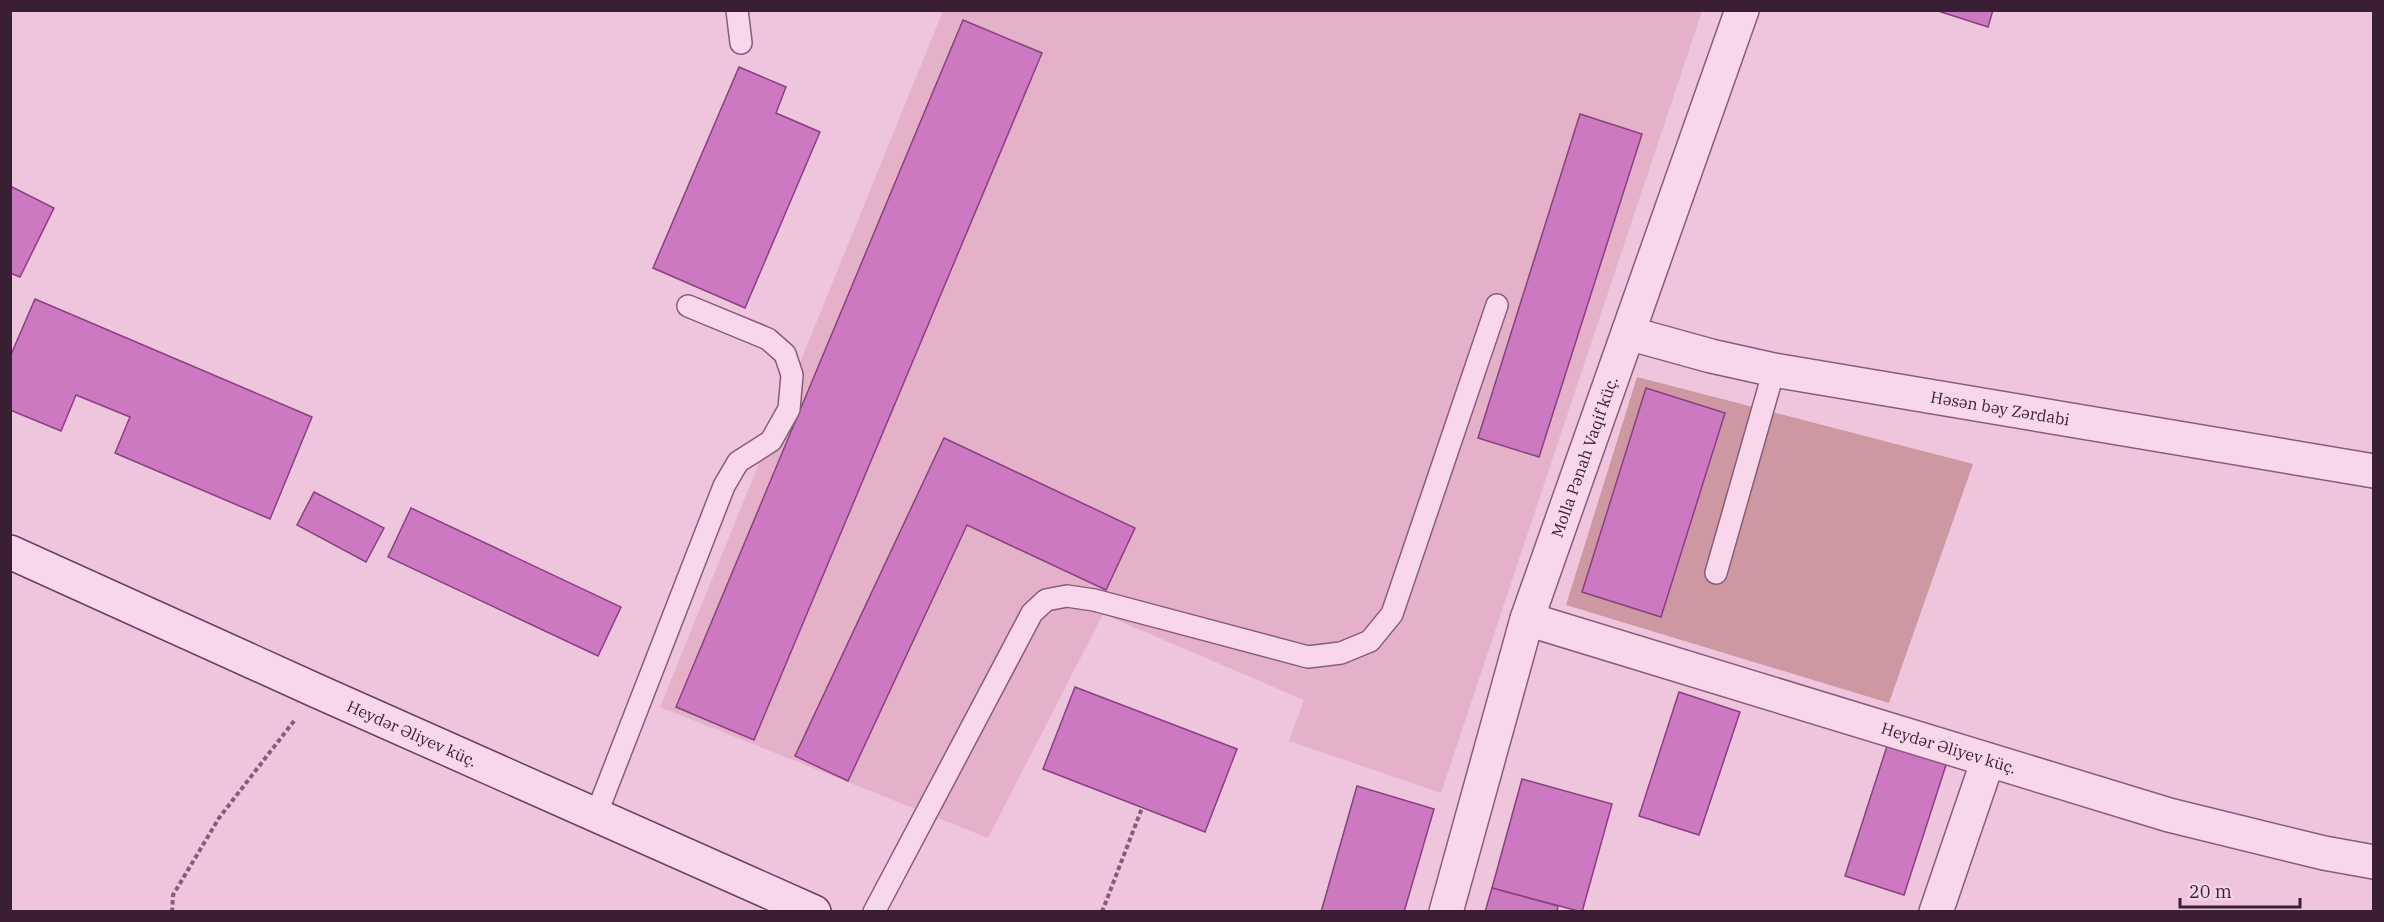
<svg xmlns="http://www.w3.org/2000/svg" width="2384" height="922" font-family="'IBM Plex Serif',serif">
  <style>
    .farmland { fill: #e4b1c8 }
    .green { fill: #cd98a1 }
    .building { fill: #cd79c2; stroke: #894081; stroke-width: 1.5 }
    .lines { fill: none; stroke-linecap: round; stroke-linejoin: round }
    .service-casing { stroke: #8a5a7e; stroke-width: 24 }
    .minor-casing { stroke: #8a5a7e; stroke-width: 36 }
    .secondary-casing { stroke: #6b3d61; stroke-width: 36 }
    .path { stroke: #8a5a7e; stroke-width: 4; stroke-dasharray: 4.5 3; stroke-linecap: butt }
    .service { stroke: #f9d7eb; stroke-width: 21 }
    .minor { stroke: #f9d7eb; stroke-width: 33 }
    .secondary { stroke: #f9d7eb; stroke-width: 33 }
    .labels { text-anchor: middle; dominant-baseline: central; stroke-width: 4.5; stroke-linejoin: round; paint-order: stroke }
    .street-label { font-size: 16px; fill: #391e34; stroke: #f6d4e7 }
  </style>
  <rect width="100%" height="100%" fill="#efc4dd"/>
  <polygon class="farmland" points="943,11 1702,11 1441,793 1289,741 1304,700 1103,614 988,838 660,707"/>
  <polygon class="green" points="1637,377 1973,464 1889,703 1566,605"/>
  <g class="building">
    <polygon points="1935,10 1993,10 1988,27"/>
    <polygon points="963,20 1042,53 754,740 676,707"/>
    <polygon points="739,67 786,87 776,113 820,132 745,308 653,268"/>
    <polygon points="1580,114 1642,134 1539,457 1478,438"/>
    <polygon points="10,186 54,208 20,277 10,273"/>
    <polygon points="35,299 312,417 270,519 115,453 130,417 76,395 61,431 10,410 10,357"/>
    <polygon points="1646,388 1725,413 1661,617 1582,592"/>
    <polygon points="944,438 1135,528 1106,590 967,525 848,781 795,756"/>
    <polygon points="314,492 384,528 366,562 297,525"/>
    <polygon points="411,508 621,607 598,656 388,557"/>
    <polygon points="1075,687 1237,749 1205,832 1043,769"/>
    <polygon points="1679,692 1740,712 1699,835 1639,816"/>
    <polygon points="1888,743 1947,762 1904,895 1845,876"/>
    <polygon points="1522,779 1612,804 1582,912 1492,888"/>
    <polygon points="1357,786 1434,809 1404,912 1321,912"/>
    <polygon points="1492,888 1558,906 1557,912 1485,912"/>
  </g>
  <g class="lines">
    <defs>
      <g id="service">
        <polyline points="737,10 741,43"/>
        <polyline points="1716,573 1774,370"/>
        <polyline points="596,815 724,486 738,462 771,441 789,409 792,375 785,354 768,339 688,306"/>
        <polyline points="874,912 1032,613 1046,600 1067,596 1094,600 1308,657 1341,653 1370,641 1392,614 1497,305"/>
      </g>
      <g id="minor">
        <path id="s1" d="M1628,333L1711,356L1774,370L2374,471"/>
        <path id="s2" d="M1527,619L2169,815L2324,853L2374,862"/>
        <path id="s3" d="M1446,912L1527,619L1742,10"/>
        <polyline points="1936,912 1988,760"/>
      </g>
      <g id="secondary">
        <path id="s4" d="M10,552L317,691L814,912"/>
      </g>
    </defs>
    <use href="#service" class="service-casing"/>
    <use href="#minor" class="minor-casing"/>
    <use href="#secondary" class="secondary-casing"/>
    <g class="path">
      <polyline points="172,912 173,895 219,818 294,721"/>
      <polyline points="1102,912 1142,808"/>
    </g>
    <use href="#service" class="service"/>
    <use href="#minor" class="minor"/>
    <use href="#secondary" class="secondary"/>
  </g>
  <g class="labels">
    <g class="street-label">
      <text stroke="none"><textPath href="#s1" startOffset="380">Həsən bəy Zərdabi</textPath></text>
      <text stroke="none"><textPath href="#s3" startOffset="476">Molla Pənah Vaqif küç.</textPath></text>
      <text stroke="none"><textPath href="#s4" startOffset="441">Heydər Əliyev küç.</textPath></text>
      <text stroke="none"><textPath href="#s2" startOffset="441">Heydər Əliyev küç.</textPath></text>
    </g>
  </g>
  <rect width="2384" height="922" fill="none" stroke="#391e34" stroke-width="24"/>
  <path d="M2180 898v9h120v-9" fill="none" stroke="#391e34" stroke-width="3"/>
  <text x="2189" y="898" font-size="18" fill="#391e34" stroke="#f6d4e7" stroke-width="4.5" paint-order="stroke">20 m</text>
</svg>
